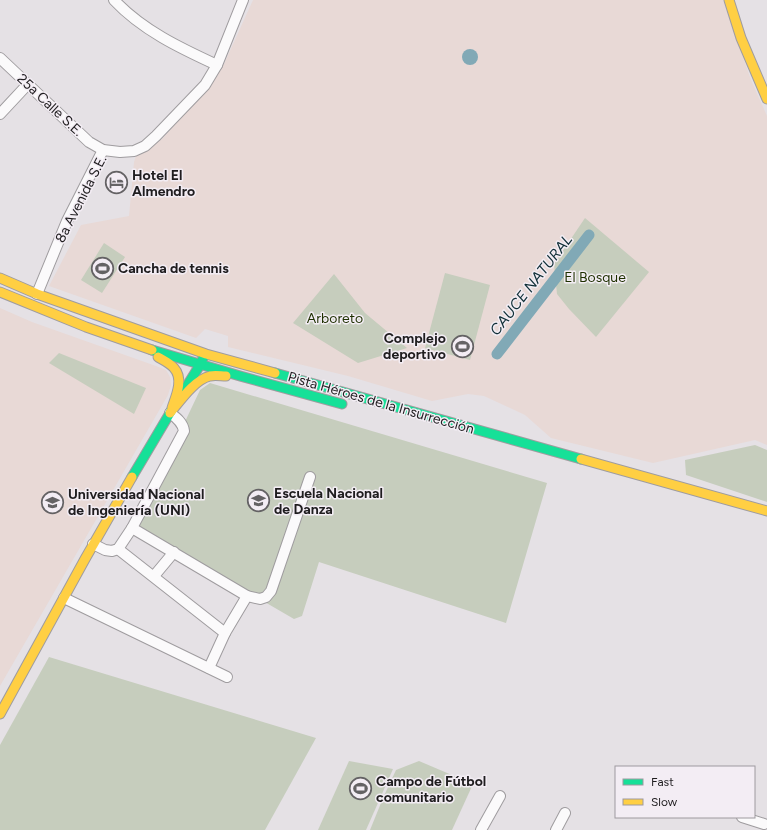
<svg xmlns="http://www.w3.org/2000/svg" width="767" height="830" font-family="Figtree,sans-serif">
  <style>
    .education { fill: #e8d9d6 }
    .green { fill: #c6cdbd }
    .water { fill: #81a9b6 }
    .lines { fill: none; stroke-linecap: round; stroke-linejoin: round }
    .canal { stroke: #81a9b6; stroke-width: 11 }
    .street-casing { stroke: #9f9c9f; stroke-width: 12 }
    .fast-casing { stroke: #9f9c9f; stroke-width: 11 }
    .slow-casing { stroke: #9f9c9f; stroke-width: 11 }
    .street { stroke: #fbfafb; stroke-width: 10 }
    .fast { stroke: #16e098; stroke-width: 9 }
    .slow { stroke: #ffcf43; stroke-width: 9 }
    .labels { text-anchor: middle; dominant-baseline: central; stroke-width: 3; stroke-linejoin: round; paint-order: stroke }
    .street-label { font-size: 14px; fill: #1f1d1f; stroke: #f3edf4 }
    .poi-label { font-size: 14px; font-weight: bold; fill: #1f1d1f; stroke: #f3edf4; text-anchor: start }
    .park-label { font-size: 14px; fill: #1e3000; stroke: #f3edf4 }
    .water-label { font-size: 15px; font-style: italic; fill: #0f2e36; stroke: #f3edf4 }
  </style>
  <rect width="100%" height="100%" fill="#e5e1e5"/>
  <g class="education">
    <polygon points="253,0 723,0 751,80 767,116 767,445 755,440 653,463 551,438 525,415 484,396 468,394 432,401 348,376 228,347 228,336 205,329 196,338 49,286 81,225 129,216 134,162 136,156 162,139 210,85 224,64"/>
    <polygon points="0,308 32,322 156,366 166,370 170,377 171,385 168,395 0,686"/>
  </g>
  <g class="green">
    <polygon points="585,218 649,272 596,337 569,309 557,294 554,264"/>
    <polygon points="104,243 125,257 102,293 81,280"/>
    <polygon points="445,273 490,285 470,360 425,348"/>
    <polygon points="334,274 365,313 407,348 358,363 293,323"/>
    <polygon points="59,353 146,388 134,414 49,363"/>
    <polygon points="210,383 547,483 506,623 319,562 302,616 294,619 135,527 200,390"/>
    <polygon points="755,445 767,450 767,502 686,475 685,460"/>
    <polygon points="49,657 316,738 265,830 0,830 0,745"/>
    <polygon points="349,761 393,769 366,830 318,830"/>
    <polygon points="419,761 473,784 452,830 370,830 383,798 396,770"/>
  </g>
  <circle class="water" cx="470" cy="57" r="8"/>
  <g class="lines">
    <polyline class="canal" points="497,354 589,235"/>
    <defs>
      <g id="street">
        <path d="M114,0C142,30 180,48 217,65"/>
        <polyline points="0,58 89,142 103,150 120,152 134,151 145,146 156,136 205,85 217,65 243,0"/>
        <polyline points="0,114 28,84"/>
        <polyline points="37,294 67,221 103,150"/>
        <polyline points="132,528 247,596 260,599 266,597 271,591 310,477"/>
        <path d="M93,544L105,550L112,551L118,549L132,528L184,431C183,423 177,418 170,413"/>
        <polyline points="118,549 225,633"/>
        <polyline points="154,576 174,552"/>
        <polyline points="64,598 227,677"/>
        <polyline points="209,668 225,633 247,596"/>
        <polyline points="742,817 764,824"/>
        <polyline points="481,830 500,796"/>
        <polyline points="556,830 565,813"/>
      </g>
      <g id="fast">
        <polyline points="152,350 240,376 342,404"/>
        <polyline points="275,373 581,459"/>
        <polyline points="132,477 170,413 200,365 204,356"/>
      </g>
      <g id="slow">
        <polyline points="729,0 741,38 767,99"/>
        <polyline points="0,278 37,294 206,354 275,373"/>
        <polyline points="0,292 86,327 152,350"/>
        <path d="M158,357C163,360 170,363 174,368C184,379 176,396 172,408"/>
        <path d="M170,413C180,401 194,380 210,376C215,375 221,376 226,376"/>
        <polyline points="581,459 767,511"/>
        <polyline points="0,714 85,559 132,477"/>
      </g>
    </defs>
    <use href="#street" class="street-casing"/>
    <use href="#fast" class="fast-casing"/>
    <use href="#slow" class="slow-casing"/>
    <use href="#street" class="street"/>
    <use href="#fast" class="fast"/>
    <use href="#slow" class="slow"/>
  </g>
  <defs>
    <symbol id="hotel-ring" viewBox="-11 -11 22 22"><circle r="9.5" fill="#f3edf4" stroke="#646264" stroke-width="1.5"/><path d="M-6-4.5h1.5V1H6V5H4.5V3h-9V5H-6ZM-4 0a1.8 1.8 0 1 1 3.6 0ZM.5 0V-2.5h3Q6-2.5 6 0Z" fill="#646264"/></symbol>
    <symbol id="stadium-ring" viewBox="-11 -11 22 22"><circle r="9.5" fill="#f3edf4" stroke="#646264" stroke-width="1.5"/><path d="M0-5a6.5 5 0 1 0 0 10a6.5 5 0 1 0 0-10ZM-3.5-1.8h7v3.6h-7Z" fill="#646264"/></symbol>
    <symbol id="university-ring" viewBox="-11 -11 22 22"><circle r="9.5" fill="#f3edf4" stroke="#646264" stroke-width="1.5"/><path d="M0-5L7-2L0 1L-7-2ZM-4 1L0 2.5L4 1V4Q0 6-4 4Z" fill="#646264"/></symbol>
  </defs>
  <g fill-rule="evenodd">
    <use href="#hotel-ring" x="104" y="170" width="25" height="25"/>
    <use href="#stadium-ring" x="90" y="256" width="25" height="25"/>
    <use href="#stadium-ring" x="450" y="334" width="25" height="25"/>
    <use href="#university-ring" x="246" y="488" width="25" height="25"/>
    <use href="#university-ring" x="40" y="490" width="25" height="25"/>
    <use href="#stadium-ring" x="348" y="776" width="25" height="25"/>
  </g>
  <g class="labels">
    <g class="street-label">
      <text transform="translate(50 105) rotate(43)">25a Calle S.E.</text>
      <text transform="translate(81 199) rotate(-63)">8a Avenida S.E.</text>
      <text transform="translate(381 403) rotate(16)">Pista Héroes de la Insurrección</text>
    </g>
    <g class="poi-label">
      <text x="132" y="175">Hotel El<tspan x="132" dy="16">Almendro</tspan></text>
      <text x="118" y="268">Cancha de tennis</text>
      <text x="446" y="338" text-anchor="end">Complejo<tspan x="446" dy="16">deportivo</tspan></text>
      <text x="274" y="493">Escuela Nacional<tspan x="274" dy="16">de Danza</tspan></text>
      <text x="68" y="494">Universidad Nacional<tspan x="68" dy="16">de Ingeniería (UNI)</tspan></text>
      <text x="376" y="781">Campo de Fútbol<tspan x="376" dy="16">comunitario</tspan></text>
    </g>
    <g class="park-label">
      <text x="595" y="277">El Bosque</text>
      <text x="335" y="318">Arboreto</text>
    </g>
    <g class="water-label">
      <text transform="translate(531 285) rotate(-52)">CAUCE NATURAL</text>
    </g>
  </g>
  <rect x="615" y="766" width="140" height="52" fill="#f3edf4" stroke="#9e9a9f"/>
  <rect x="623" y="779" width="20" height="6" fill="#16e098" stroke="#9e9a9f"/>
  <text x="651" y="786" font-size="12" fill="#1f1d1f">Fast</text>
  <rect x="623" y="799" width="20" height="6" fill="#ffcf43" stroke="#9e9a9f"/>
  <text x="651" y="806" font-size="12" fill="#1f1d1f">Slow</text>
</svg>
